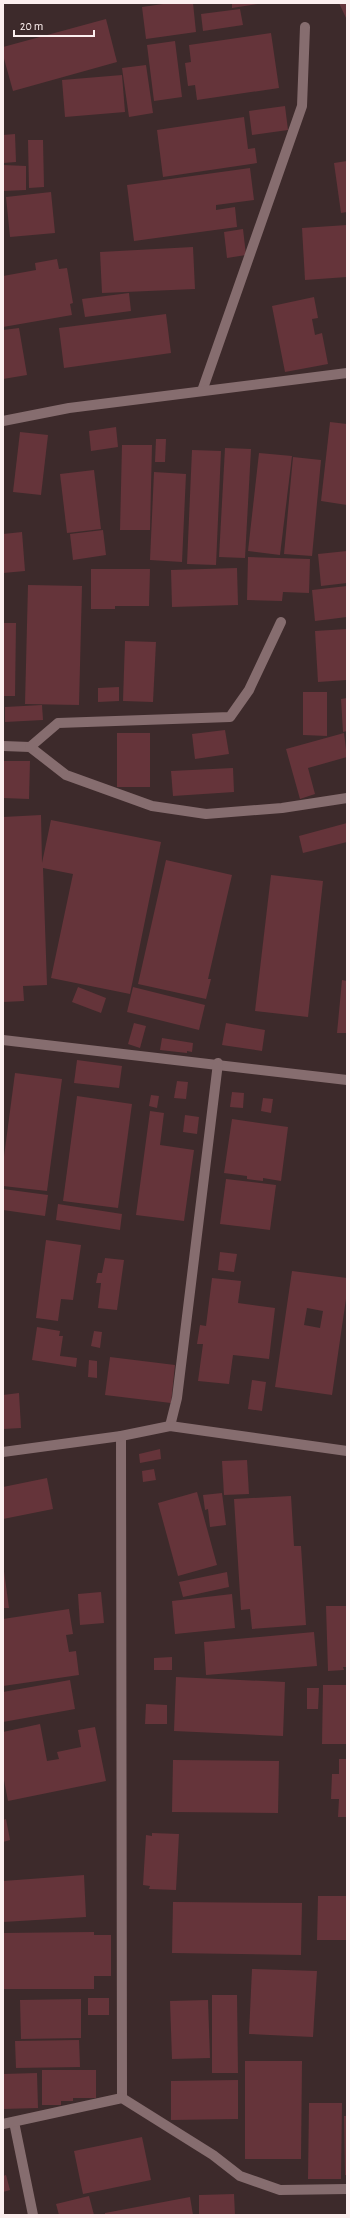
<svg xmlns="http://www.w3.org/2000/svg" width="350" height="2218" font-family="'Alegreya Sans',sans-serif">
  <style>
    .building { fill: #65343a; fill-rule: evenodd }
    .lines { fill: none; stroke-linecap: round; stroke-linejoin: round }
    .minor { stroke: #866d6f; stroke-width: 10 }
  </style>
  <rect width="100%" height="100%" fill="#3d2a2b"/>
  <g class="building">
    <polygon points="170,3 193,3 196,32 146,39 142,7"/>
    <polygon points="232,3 258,3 258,4 232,8"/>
    <polygon points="339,3 347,3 347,20"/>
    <polygon points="240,9 243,25 203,31 201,14"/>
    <polygon points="106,19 117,62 13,91 3,55 3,47"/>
    <polygon points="271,33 279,88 197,100 195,85 188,86 185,63 191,62 189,45"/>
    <polygon points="175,41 182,97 154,101 147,45"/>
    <polygon points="146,65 153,113 129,117 122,68"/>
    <polygon points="122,75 125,112 65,117 62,80"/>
    <polygon points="285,106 288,130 252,135 249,111"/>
    <polygon points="244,117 248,149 255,148 257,163 163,177 157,130"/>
    <polygon points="15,134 16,162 3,163 3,135"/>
    <polygon points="28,140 43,140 44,187 29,188"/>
    <polygon points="347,161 347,212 341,213 334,163"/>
    <polygon points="3,165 26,166 26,190 3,191"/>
    <polygon points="250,168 254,200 216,205 216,210 235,207 237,227 134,241 127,185"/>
    <polygon points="51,192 55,233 10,237 6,197"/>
    <polygon points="347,225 347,277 305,280 302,228"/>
    <polygon points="243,229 246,255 227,258 224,232"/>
    <polygon points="193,247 195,289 102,293 100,252"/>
    <polygon points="57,259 59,269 67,268 73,303 70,304 72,315 3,327 3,276 36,270 35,263"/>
    <polygon points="129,293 131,311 85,317 82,299"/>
    <polygon points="314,297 318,318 312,319 315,335 322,333 328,364 285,372 272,306"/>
    <polygon points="166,314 171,353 64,368 59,328"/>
    <polygon points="19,328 27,375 3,379 3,330"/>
    <polygon points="330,422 347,424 347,505 321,501"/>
    <polygon points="116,427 118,447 91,451 89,431"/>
    <polygon points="20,432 48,435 41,495 13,492"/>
    <polygon points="156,439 166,439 165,462 155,462"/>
    <polygon points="122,445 152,445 150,530 120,530"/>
    <polygon points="225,448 251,449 245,558 219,557"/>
    <polygon points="192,450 221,451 216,565 187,564"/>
    <polygon points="259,453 292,456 280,555 248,551"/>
    <polygon points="293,457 321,460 312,556 284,554"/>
    <polygon points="94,470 101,529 67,533 60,474"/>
    <polygon points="154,472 186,474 182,562 150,560"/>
    <polygon points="103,530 106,555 73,560 70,534"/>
    <polygon points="22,532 25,571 3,573 3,534"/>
    <polygon points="347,551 347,583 321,586 318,554"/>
    <polygon points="248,557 310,559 309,593 283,592 282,601 247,600"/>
    <polygon points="237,568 238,605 172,607 171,570"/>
    <polygon points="91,569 150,569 149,606 115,606 115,609 91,609"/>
    <polygon points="28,585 82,586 79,705 25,704"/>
    <polygon points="347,586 347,617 315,621 312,590"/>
    <polygon points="3,623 16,623 15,696 3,696"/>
    <polygon points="347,629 347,680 318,682 315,631"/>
    <polygon points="125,641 156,642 153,702 123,701"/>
    <polygon points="119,687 119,701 98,702 98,688"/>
    <polygon points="303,692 327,692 327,736 303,735"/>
    <polygon points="347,698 347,731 343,732 341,699"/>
    <polygon points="42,705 43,720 5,722 5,707"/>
    <polygon points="225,730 229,754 195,759 192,734"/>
    <rect x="117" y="733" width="33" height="54"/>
    <polygon points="344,733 347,757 308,768 315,794 300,799 286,749"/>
    <polygon points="3,761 30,761 29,799 3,798"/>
    <polygon points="233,768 234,792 173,796 171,771"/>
    <polygon points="41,815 42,863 51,820 161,842 130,994 51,978 73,874 43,868 47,985 23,986 24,1001 3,1002 3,817"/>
    <polygon points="347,823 347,842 303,853 299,836"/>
    <polygon points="166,860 232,875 208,979 211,979 206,999 138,984"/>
    <polygon points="271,875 323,881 308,1017 255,1011"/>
    <polygon points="342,980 347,981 347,1033 337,1033"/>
    <polygon points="78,987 106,998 101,1013 72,1002"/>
    <polygon points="133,987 205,1005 199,1030 127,1012"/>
    <polygon points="134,1023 146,1026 140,1048 128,1044"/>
    <polygon points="226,1023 265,1030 262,1051 222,1045"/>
    <polygon points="162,1038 193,1043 192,1052 187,1051 187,1053 160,1050"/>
    <polygon points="77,1060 122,1066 119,1088 74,1083"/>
    <polygon points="15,1073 62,1079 47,1191 3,1186 3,1164"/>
    <polygon points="177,1081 188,1082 186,1099 174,1098"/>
    <polygon points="232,1092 244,1093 243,1108 230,1107"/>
    <polygon points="151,1095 159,1096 157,1108 149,1106"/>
    <polygon points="77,1096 132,1104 118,1208 63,1201"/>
    <polygon points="263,1098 273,1099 271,1113 261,1111"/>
    <polygon points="150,1111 164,1113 160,1145 194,1150 184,1221 136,1215"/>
    <polygon points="185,1115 199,1117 197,1134 183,1132"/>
    <polygon points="232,1119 288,1127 281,1181 263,1178 263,1181 247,1179 247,1176 224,1173"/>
    <polygon points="226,1179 276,1185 270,1230 220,1224"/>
    <polygon points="3,1189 48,1195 45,1216 3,1210"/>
    <polygon points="58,1204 122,1214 120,1230 56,1220"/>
    <polygon points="46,1240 81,1245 73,1300 61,1299 58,1321 36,1318"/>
    <polygon points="220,1252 237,1254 234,1272 218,1270"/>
    <polygon points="105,1258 124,1260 117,1310 98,1308 101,1283 96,1283 98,1273 102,1273"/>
    <path d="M292,1271L347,1278V1292L332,1395L275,1387ZM307,1308L323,1311L320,1328L304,1325Z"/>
    <polygon points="212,1278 241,1281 238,1303 275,1308 269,1359 233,1355 229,1384 198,1381 203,1344 197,1344 200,1325 206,1326"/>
    <polygon points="37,1327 60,1331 59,1336 63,1336 60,1356 77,1358 76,1367 32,1360"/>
    <polygon points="94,1331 102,1332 100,1348 91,1346"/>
    <polygon points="110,1357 175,1365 171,1403 105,1395"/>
    <polygon points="89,1360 97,1361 97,1378 88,1377"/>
    <polygon points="252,1380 266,1382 262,1411 248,1409"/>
    <polygon points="19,1393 21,1428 3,1429 3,1395"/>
    <polygon points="160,1449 161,1459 140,1463 139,1454"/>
    <polygon points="247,1460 249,1494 224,1495 222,1461"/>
    <polygon points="154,1469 156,1480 143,1482 142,1471"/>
    <polygon points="47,1478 53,1509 3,1519 3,1487"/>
    <polygon points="197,1492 217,1565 178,1576 158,1503"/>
    <polygon points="222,1493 226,1525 210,1527 208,1509 205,1510 203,1495"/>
    <polygon points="291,1496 294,1546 301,1546 306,1625 252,1629 250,1609 241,1610 234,1499"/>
    <polygon points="3,1564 9,1608 3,1608"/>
    <polygon points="227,1572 229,1587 183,1597 179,1582"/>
    <polygon points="101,1592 104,1623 80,1625 78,1594"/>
    <polygon points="232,1594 235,1628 175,1634 172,1601"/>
    <polygon points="326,1606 347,1606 347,1667 343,1667 344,1670 328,1671"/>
    <polygon points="69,1609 73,1634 66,1635 69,1652 76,1651 79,1675 3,1686 3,1619"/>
    <polygon points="314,1632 317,1666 206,1675 204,1642"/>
    <polygon points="172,1657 172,1670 154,1670 154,1658"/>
    <polygon points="176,1677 285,1682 283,1736 174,1731"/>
    <polygon points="70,1680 75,1709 3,1722 3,1692"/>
    <polygon points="323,1685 347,1685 347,1744 322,1744"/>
    <polygon points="307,1688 319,1688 318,1709 307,1709"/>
    <polygon points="146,1704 167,1705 167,1724 145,1724"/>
    <polygon points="40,1724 47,1761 59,1759 57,1752 81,1747 78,1730 95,1727 106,1781 8,1801 3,1775 3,1732"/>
    <polygon points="339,1759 347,1759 347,1817 338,1817 339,1799 331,1799 332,1774 339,1774"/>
    <polygon points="173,1760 279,1761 278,1813 172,1812"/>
    <polygon points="6,1819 10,1840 3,1842 3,1820"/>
    <polygon points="152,1833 179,1834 176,1890 149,1889 150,1886 143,1885 146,1835 152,1836"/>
    <polygon points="84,1875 86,1917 3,1922 3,1881"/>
    <polygon points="318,1896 347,1896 347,1940 317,1940"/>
    <polygon points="173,1902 302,1903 301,1955 172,1953"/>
    <polygon points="94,1932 94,1935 111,1935 111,1976 94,1976 94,1989 3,1989 3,1933"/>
    <polygon points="252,1969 317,1971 313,2037 249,2034"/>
    <polygon points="212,1995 237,1995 238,2073 212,2073"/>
    <rect x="88" y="1998" width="21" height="17"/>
    <polygon points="81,1999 81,2038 21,2039 20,2000"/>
    <polygon points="208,2000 210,2058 172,2059 170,2001"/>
    <polygon points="79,2040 80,2067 16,2068 15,2041"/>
    <polygon points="245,2061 302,2061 301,2159 245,2159"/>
    <polygon points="42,2070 96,2070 96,2098 73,2098 73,2101 61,2101 61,2105 42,2105"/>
    <polygon points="37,2073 38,2108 3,2109 3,2074"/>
    <polygon points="238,2080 238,2119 171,2120 171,2081"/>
    <polygon points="309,2103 342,2103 341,2179 308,2179"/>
    <polygon points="344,2116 347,2116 347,2175 345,2175"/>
    <polygon points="142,2137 151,2180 83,2194 74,2151"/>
    <polygon points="6,2175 10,2190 3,2192 3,2176"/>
    <polygon points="234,2194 235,2215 199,2215 199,2195"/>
    <polygon points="89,2196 94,2215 59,2215 56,2204"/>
    <polygon points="190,2197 193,2215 105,2215 105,2213"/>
  </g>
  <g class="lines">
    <g class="minor">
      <polyline points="202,391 302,106 305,27"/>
      <polyline points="3,421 69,408 347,373"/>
      <polyline points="3,746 30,747 66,775 152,806 206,814 282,808 347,798"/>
      <polyline points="30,747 58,723 230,717 249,690 281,622"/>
      <polyline points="3,1040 347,1080"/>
      <polyline points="170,1426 177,1398 218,1063"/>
      <polyline points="121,1436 122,2098"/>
      <polyline points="3,1452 121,1436 170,1426 347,1451"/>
      <polyline points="14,2122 33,2215"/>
      <polyline points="3,2124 122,2098 213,2155 240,2176 280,2190 347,2189"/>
    </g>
  </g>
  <rect width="350" height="2218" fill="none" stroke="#fcefef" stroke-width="8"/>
  <path d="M14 30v6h80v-6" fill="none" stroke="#fcefef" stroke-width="2"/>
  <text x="20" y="30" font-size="12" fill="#fcefef" stroke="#3d2a2b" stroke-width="3" paint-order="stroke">20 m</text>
</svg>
